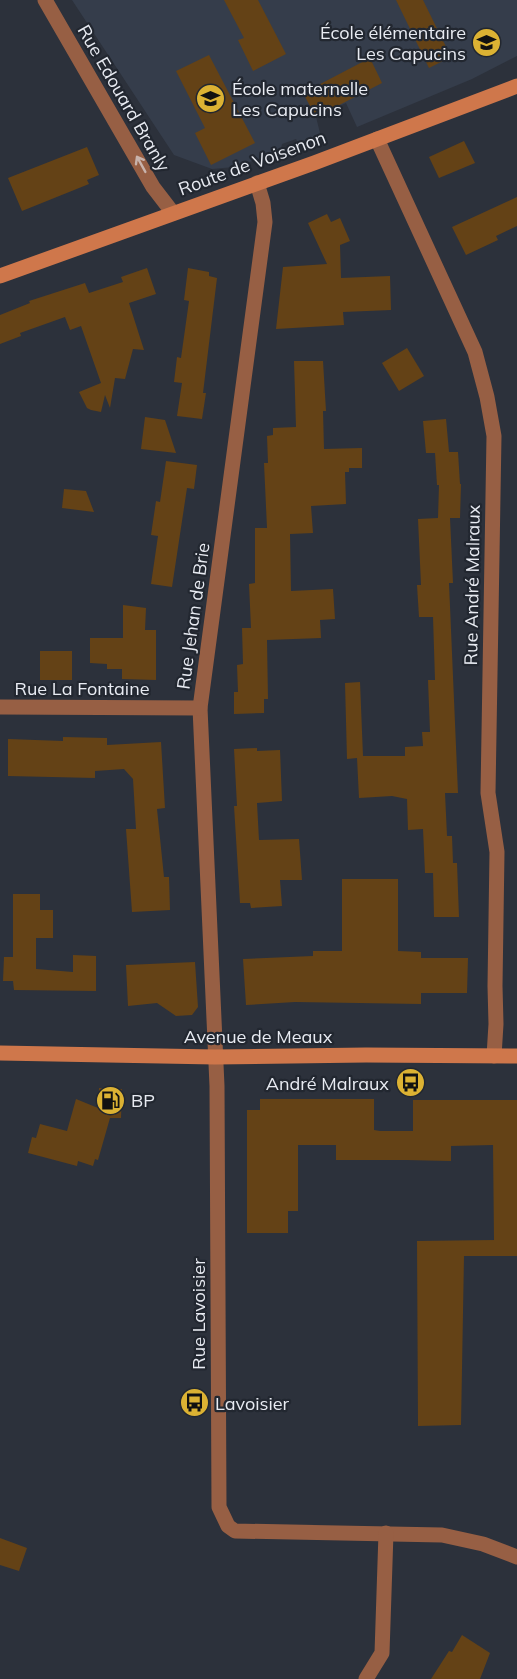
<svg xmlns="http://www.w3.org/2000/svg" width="517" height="1679" font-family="Mulish,sans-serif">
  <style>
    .built { fill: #353d4b }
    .building { fill: #644216 }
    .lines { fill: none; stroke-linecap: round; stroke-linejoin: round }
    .street { stroke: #975f44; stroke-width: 15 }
    .secondary { stroke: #cf774b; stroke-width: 15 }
    .oneway { stroke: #c8b3ac }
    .labels { text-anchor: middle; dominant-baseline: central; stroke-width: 4.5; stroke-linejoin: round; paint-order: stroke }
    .poi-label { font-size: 18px; fill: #e8ebf2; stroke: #222730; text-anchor: start }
    .street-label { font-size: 18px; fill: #e8ebf2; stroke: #222730 }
  </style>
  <rect width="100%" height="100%" fill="#2c313b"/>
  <polygon class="built" points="72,0 517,0 517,56 472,79 357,127 346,103 316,117 321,137 299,144 296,139 282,144 280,152 234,167 212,169 174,155"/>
  <g class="building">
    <polygon points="224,0 258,0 286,54 253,71 238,40 244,38"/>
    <polygon points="396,0 423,0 451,57 429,68"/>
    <polygon points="209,55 255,143 211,165 195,133 205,128 176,71"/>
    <polygon points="370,58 382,83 316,117 303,93"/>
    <polygon points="464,141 475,163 439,178 429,157"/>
    <polygon points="87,147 99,175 87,180 89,184 22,211 8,178"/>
    <polygon points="517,197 517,226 496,236 498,240 466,255 452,227"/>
    <polygon points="327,214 331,222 340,218 350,241 340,245 341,278 390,276 391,310 343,312 344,325 276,329 283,267 327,264 308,223"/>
    <polygon points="147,268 156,294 129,303 144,350 133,349 125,379 115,378 110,408 105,395 101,412 91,410 87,408 79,392 101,383 81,326 70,330 65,317 20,333 21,336 0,344 0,315 30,303 29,301 85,283 89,293 123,282 121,277"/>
    <polygon points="188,268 209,272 209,276 217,278 203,393 206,393 202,419 177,416 182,383 174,382 177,357 181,358 189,301 184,300"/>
    <polygon points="407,348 424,376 399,391 382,363"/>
    <polygon points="294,361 323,361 326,411 323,411 324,449 362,448 362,468 349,468 349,472 345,472 346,504 311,506 313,533 290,534 291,591 333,589 335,619 320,620 321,638 267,640 268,699 264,699 264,713 234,714 234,692 238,692 237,665 243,664 242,628 251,628 249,584 255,583 255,528 267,528 264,463 268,463 267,436 273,435 273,428 296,427"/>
    <polygon points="145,417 165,420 176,453 141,449"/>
    <polygon points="446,419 449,452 445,452 458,452 460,484 461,484 460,518 450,518 453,583 449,583 458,793 445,793 447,836 452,836 453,863 457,863 459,917 434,917 433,873 425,873 423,829 408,830 407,799 392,796 359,798 357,758 347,759 345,683 360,682 363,756 405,756 405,747 423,746 422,732 430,732 428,680 435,680 433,617 419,617 417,585 421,585 418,519 438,518 439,485 437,485 435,453 426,453 423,421"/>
    <polygon points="166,461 197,465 194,489 187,488 172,587 151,584 158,536 151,535 156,501 160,502"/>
    <polygon points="64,489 86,491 94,512 62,508"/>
    <polygon points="123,605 146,608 145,630 156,630 156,680 122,679 122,669 107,669 107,664 90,663 90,638 123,638"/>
    <rect x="40" y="651" width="32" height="29"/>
    <polygon points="63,737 107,738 107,745 161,742 165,808 157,809 164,877 169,877 170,910 132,912 126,829 136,829 133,779 124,769 95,771 95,778 8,776 8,739 63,741"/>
    <polygon points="257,748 257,751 280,750 282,801 257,803 259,840 299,839 302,880 280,880 282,906 251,908 250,903 240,903 234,806 237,806 234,749"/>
    <polygon points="342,879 398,879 398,951 421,952 421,958 468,958 467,993 421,993 421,1004 295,1002 246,1005 243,959 313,956 313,951 342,951"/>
    <polygon points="13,894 40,894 40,910 53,910 53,938 36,938 36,969 73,972 73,955 96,956 96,991 14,990 13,981 3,981 4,957 13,957"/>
    <polygon points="195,962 198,1007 192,1015 176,1016 157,1003 128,1006 126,965"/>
    <polygon points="99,1088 122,1089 121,1118 110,1118 98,1160 95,1159 93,1166 78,1161 77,1166 28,1153 32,1137 36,1138 40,1124 67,1131 76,1099 98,1108"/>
    <polygon points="260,1099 374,1099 374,1130 380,1131 413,1131 413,1100 517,1100 517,1256 464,1256 461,1425 418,1426 417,1241 494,1240 493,1145 451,1146 451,1161 406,1160 336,1160 336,1145 298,1145 298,1211 288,1211 288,1233 247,1233 247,1110 260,1110"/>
    <polygon points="0,1538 27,1548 19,1571 0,1565"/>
    <polygon points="462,1635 490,1653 480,1679 431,1679 449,1651 452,1652"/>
  </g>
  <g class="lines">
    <g class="street">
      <polyline points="45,0 153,187 173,213"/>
      <polyline points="377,139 475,352 487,397 494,436 488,793 497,852 495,986 496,1024 494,1056"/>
      <polyline points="257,183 263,203 265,222 200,708 217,1086 219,1507 228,1526 235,1531 442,1535 483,1544 517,1557"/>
      <polyline points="0,707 200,708"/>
      <polyline points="366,1679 382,1653 386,1533"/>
    </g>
    <g class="secondary">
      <polyline points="0,276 314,163 517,86"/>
      <polyline points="0,1053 215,1057 366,1055 517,1056"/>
    </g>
  </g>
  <defs><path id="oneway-shaft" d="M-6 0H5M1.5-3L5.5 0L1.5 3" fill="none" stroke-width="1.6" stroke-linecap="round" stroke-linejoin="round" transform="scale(1.5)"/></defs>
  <use class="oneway" href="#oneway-shaft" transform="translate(141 164) rotate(-119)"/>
  <defs>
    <symbol id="school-disc" viewBox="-11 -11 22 22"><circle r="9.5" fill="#dcb233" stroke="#222730"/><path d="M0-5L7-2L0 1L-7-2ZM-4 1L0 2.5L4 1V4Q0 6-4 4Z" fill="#111"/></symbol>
    <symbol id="bus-disc" viewBox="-11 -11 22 22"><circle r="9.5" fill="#dcb233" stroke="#222730"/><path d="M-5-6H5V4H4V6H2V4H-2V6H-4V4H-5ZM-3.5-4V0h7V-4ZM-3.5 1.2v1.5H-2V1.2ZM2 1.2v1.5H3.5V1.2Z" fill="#111"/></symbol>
    <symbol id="fuel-disc" viewBox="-11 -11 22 22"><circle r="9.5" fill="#dcb233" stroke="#222730"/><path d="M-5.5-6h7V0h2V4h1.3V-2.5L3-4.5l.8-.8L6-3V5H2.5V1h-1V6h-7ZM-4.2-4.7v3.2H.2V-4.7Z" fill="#111"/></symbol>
  </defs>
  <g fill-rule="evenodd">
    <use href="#school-disc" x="470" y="26" width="33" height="33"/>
    <use href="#school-disc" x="194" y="82" width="33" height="33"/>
    <use href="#bus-disc" x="394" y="1066" width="33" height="33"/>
    <use href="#fuel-disc" x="94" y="1084" width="33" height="33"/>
    <use href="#bus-disc" x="178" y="1386" width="33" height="33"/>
  </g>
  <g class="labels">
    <g class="poi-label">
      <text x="466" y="32" text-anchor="end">École élémentaire<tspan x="466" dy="21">Les Capucins</tspan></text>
      <text x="232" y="88">École maternelle<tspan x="232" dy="21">Les Capucins</tspan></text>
      <text x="389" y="1083" text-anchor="end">André Malraux</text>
      <text x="131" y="1100">BP</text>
      <text x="215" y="1403">Lavoisier</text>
    </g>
    <g class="street-label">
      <text transform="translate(124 98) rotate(60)">Rue Edouard Branly</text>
      <text transform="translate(252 163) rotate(-20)">Route de Voisenon</text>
      <text transform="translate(472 585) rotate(-89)">Rue André Malraux</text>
      <text transform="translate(193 616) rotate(-82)">Rue Jehan de Brie</text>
      <text x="82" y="688">Rue La Fontaine</text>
      <text x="258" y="1036">Avenue de Meaux</text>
      <text transform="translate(198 1314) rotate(-90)">Rue Lavoisier</text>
    </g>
  </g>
</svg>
